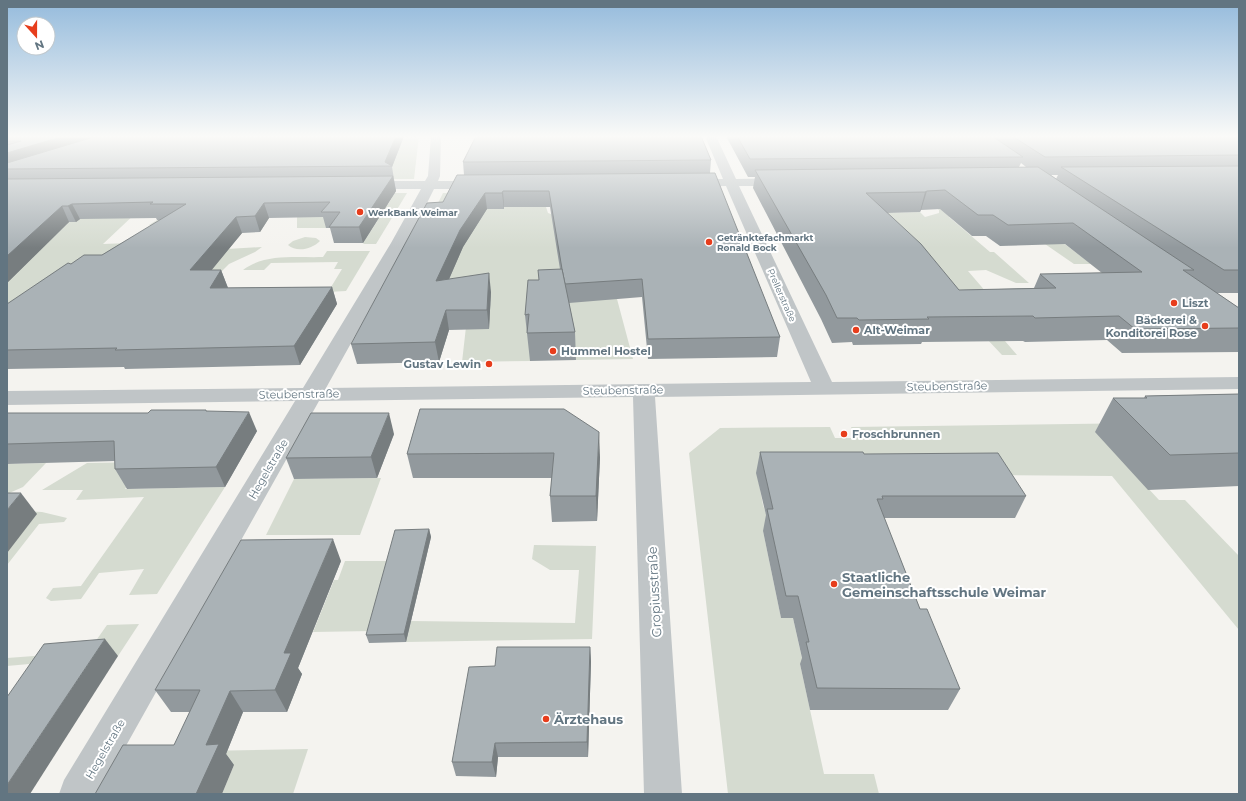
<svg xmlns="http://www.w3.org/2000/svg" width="1246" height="801" font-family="Montserrat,sans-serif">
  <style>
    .green { fill: #d5dbd0 }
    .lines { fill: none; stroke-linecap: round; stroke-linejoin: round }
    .minor { fill: #c0c5c7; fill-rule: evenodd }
    .wall { fill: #92999d; fill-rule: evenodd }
    .shaded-wall { fill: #777d7f }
    .building { fill: #aab2b6; stroke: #777d7f; fill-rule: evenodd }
    .poi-dot { fill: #e73d1c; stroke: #fff; stroke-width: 1.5 }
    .labels { text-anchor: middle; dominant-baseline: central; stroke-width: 4; stroke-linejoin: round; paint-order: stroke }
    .far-poi-label { font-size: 9px; font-weight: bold; fill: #627581; stroke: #fff; text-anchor: start }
    .far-street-label { font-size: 9px; fill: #627581; stroke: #fff }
    .poi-label { font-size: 11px; font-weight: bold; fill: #627581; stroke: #fff; text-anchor: start }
    .street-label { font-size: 11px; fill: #627581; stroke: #fff }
    .near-poi-label { font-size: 13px; font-weight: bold; fill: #627581; stroke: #fff; text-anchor: start }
    .near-street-label { font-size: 13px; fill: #627581; stroke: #fff }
  </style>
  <rect width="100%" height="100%" fill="#f4f3ef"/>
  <g class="green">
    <polygon points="404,136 419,136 414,179 207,180"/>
    <polygon points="389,193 407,193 376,244 364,244 363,243 378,220 385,205 388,204 392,198"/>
    <polygon points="443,193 485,193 504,209 504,207 546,207 548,213 551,214 617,299 633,359 576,360 570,327 532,342 530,361 462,362 466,327 448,281 456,262 430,219"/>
    <polygon points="266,194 332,220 326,228 297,228 297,217"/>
    <polygon points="90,195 155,195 103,244 129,243 167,225 149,225 157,220 169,219 227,249 262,247 255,252 229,264 205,288 190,297 213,268 7,320 7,254"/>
    <polygon points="933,205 1062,242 1091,264 1074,264 1045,244 1019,234 986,236 960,216 949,217 990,252 994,252 1029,283 1016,283 986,270 968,271 999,307 981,313 1017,355 1002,355 954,304 884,213 920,212 925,217 939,213 939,210"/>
    <path d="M305,237L316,238L320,241C312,249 297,253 288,245L293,241Z"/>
    <path d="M327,251H370L346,291L328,292L342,269H334L338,262L271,263L264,270H243C265,253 297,258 323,257Z"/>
    <polygon points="1145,423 1096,432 1159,500 1185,500 1239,556 1239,630 1112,476 757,473 763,505 772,531 763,531 781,618 793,618 803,663 800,664 824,774 874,774 879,794 728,794 689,453 720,428 830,427 835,438 856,438 851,427"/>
    <polygon points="147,462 125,489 225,487 157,594 129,595 144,569 99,573 81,599 51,601 46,598 53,588 81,586 144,497 76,500 83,490 42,490 87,463"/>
    <polygon points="46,463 23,487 7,494 7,464"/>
    <polygon points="381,478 360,535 266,535 294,479"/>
    <polygon points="7,510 42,512 67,518 64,522 39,524 7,565"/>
    <polygon points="534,545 596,546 592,639 406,642 411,621 575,623 579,570 550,570 532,559"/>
    <polygon points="345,561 391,561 372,631 313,632 334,580 338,580"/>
    <polygon points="139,624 118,656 7,666 7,658 88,652 107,625"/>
    <polygon points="308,749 293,794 222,794 234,765 150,752"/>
  </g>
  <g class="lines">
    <polygon class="minor" points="431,136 441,136 440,176 438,181 482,181 487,182 488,185 487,188 482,189 434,189 407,243 326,388 811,382 726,186 688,187 683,186 682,183 683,180 688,179 723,179 705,136 716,136 736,179 784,178 789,179 790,182 789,185 784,186 739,186 832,382 1239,377 1239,389 655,397 682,794 644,794 633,397 319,401 99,794 59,794 64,780 295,401 7,405 7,391 303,388 391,243 421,189 366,189 361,188 360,185 361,182 366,181 425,181 428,176"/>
  </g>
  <g class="wall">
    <polygon points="7,136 404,136 392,167 396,191 363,243 334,243 330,228 326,228 323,217 269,218 260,232 242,233 211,270 221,270 228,288 332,287 337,304 300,365 169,368 125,369 124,367 7,369 7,304 71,264 102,255 161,220 157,220 156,218 80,219 76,222 69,222 7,283"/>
    <path d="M726,136H1239V293H1217L1239,308V352L1122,353L1107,340L1025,342L1023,341L922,342L921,344L853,345L852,342L832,343L821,319L753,188L755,177H748ZM1021,163L1026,167H1019ZM1051,175H1058L1056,179ZM940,209L972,236H986L1000,246L1065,244L1102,273L1040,274L1034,288L959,290L887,213L920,212L921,210Z"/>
    <polygon points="711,160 710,173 780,337 777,357 648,359 642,297 569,303 575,332 576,360 530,361 525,315 539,280 560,269 550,207 504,207 504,209 487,209 463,247 449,279 491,292 489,329 449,330 439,362 357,364 351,344 443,202 464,175 463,162"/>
    <polygon points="1239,394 1239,486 1148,490 1095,432 1113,398 1144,398 1145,396"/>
    <polygon points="420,409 600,457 597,521 552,522 550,496 552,478 413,478 407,454"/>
    <polygon points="207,411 257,431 225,487 127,489 115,469 115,461 7,464 7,413 148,413"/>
    <polygon points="394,434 377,478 294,479 286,458"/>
    <polygon points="760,452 864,454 1026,496 1015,518 884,518 920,609 960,689 948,710 810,710 800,664 802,658 793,618 781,618 763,531 766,515 756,473"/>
    <polygon points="429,529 431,537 406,642 369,643 366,635"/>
    <polygon points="341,561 298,668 302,674 287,712 243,712 226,754 234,765 174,745 190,712 171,712 155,690"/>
    <polygon points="590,647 591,662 588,757 498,757 496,777 456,776 452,762 495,666"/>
  </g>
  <g class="shaded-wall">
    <polygon points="64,136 111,136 7,168 7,153"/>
    <polygon points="396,136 404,136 392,167 392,166 385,162"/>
    <polygon points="393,176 396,191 363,243 359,227"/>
    <polygon points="503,191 504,207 504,209 502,193"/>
    <polygon points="927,191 921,210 920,212 925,192"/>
    <polygon points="485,193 487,209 463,247 440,300 436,281 460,230"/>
    <polygon points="264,203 269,218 260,232 255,216"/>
    <polygon points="72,204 80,219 76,222 68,206"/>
    <polygon points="62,206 69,222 7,283 7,256"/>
    <polygon points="236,217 242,233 197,288 190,270"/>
    <polygon points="221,270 228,288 210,288"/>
    <polygon points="489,273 491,292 489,329 487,310"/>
    <polygon points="332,287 337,304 300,365 294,346"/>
    <polygon points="446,310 449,330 439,362 435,342"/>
    <polygon points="249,412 257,431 225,487 216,467"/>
    <polygon points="389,413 394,434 377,478 371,457"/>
    <polygon points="599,432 600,457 597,521 596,496"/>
    <polygon points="21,493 37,514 7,553 7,510"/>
    <polygon points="429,529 431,537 406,642 404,634"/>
    <polygon points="333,539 341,561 298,668 302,674 287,712 275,690 284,653"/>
    <polygon points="105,639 118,656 30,794 7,794 7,785"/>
    <polygon points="590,647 591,662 588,757 587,742"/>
    <polygon points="230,691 243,712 226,754 234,765 222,794 196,794 206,745"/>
    <polygon points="495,743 498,757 496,777 492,762"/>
  </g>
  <g class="building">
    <polygon points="7,136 64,136 7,153 7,145 21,141 7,141"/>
    <polygon points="97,136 396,136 385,162 392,166 7,169 7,163"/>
    <polygon points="476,136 701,136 711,160 463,162"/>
    <polygon points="737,136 992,136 1023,157 750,159"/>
    <polygon points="1012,136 1239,136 1239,155 1045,157"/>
    <polygon points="1239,166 1239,270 1224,270 1061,167"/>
    <path d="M1038,167L1194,270H1183L1239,308V328L1135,329L1119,316L1035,318L1033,316L927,317L929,319L859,320L857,318H837L826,295L755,170ZM945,190L978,215H993L1008,225L1073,223L1142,272L1040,274L1056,288L959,290L921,244L866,193L925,192L927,191Z"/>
    <polygon points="715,173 780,337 648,339 642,279 565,284 562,269 549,191 503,191 502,193 485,193 460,230 436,281 489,273 487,310 446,310 435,342 351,344 427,203 443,202 457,175"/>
    <polygon points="393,176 359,227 329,227 340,212 321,212 330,202 264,203 255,216 236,217 190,270 221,270 210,288 332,287 294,346 160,349 115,350 117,348 7,350 7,304 68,263 71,264 84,255 102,255 186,204 150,204 153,202 72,204 68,206 62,206 7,256 7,179"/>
    <polygon points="562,269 575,332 527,333 529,314 525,315 528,280 539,280 538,270"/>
    <polygon points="1239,394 1239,453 1170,455 1113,398 1147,398 1145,396"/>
    <polygon points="420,409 564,409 599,432 596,496 550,496 554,453 407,454"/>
    <polygon points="151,410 206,410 206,411 249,412 216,467 115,469 114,441 7,444 7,413 148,413"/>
    <polygon points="311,413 389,413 371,457 286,458"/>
    <polygon points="760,452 863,452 864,454 998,453 1026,496 882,496 883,499 877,499 920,609 927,609 960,689 817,688 806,642 809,642 798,596 786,596 767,509 773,509"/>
    <polygon points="7,493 21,493 7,510"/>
    <polygon points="429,529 404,634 366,635 395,530"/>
    <polygon points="333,539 284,653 291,653 275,690 230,691 206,745 219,744 196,794 95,794 123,745 174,745 200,690 155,690 241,540"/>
    <polygon points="105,639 7,785 7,697 44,644"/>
    <polygon points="497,647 590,647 587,742 495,743 492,762 452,762 469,667 495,666"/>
  </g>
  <linearGradient id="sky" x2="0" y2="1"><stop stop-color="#95bbdc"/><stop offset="0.55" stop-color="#fafaf8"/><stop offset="1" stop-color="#fafaf8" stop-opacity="0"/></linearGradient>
  <rect width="1246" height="248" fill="url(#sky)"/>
  <g class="poi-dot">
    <circle cx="360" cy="212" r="4"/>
    <circle cx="709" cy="242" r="4"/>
    <circle cx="1174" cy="303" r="4"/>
    <circle cx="1205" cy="326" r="4"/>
    <circle cx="856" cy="330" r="4"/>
    <circle cx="553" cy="351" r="4"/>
    <circle cx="489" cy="364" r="4"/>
    <circle cx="844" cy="434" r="4"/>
    <circle cx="834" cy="584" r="4"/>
    <circle cx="546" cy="719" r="4"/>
  </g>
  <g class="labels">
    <g class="far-poi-label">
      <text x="368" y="212">WerkBank Weimar</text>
      <text x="717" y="237">Getränktefachmarkt<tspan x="717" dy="10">Ronald Bock</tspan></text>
    </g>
    <g class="far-street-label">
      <text transform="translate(782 295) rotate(66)">Prellerstraße</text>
    </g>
    <g class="poi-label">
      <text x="1182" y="303">Liszt</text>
      <text x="1197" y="320" text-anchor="end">Bäckerei &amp;<tspan x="1197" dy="13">Konditorei Rose</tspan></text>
      <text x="864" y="330">Alt-Weimar</text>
      <text x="561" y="351">Hummel Hostel</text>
      <text x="481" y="364" text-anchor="end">Gustav Lewin</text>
      <text x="852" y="434">Froschbrunnen</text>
    </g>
    <g class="street-label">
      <text transform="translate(947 386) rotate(-1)">Steubenstraße</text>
      <text transform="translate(623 390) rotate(-1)">Steubenstraße</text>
      <text transform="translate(299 394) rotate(-1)">Steubenstraße</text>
      <text transform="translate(268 469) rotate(-60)">Hegelstraße</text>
      <text transform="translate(105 749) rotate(-60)">Hegelstraße</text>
    </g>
    <g class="near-poi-label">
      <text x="842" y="577">Staatliche<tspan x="842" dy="15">Gemeinschaftsschule Weimar</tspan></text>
      <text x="554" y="719">Ärztehaus</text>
    </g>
    <g class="near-street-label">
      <text transform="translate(654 592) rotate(-93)">Gropiusstraße</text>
    </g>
  </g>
  <rect width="1246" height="801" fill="none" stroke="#627581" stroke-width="16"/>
  <g transform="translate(36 36) rotate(159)"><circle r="19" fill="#ffffff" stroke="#c0c8cd"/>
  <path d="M0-3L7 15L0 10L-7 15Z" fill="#e73d1c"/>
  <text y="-6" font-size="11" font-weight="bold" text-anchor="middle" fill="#627581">N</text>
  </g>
</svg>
